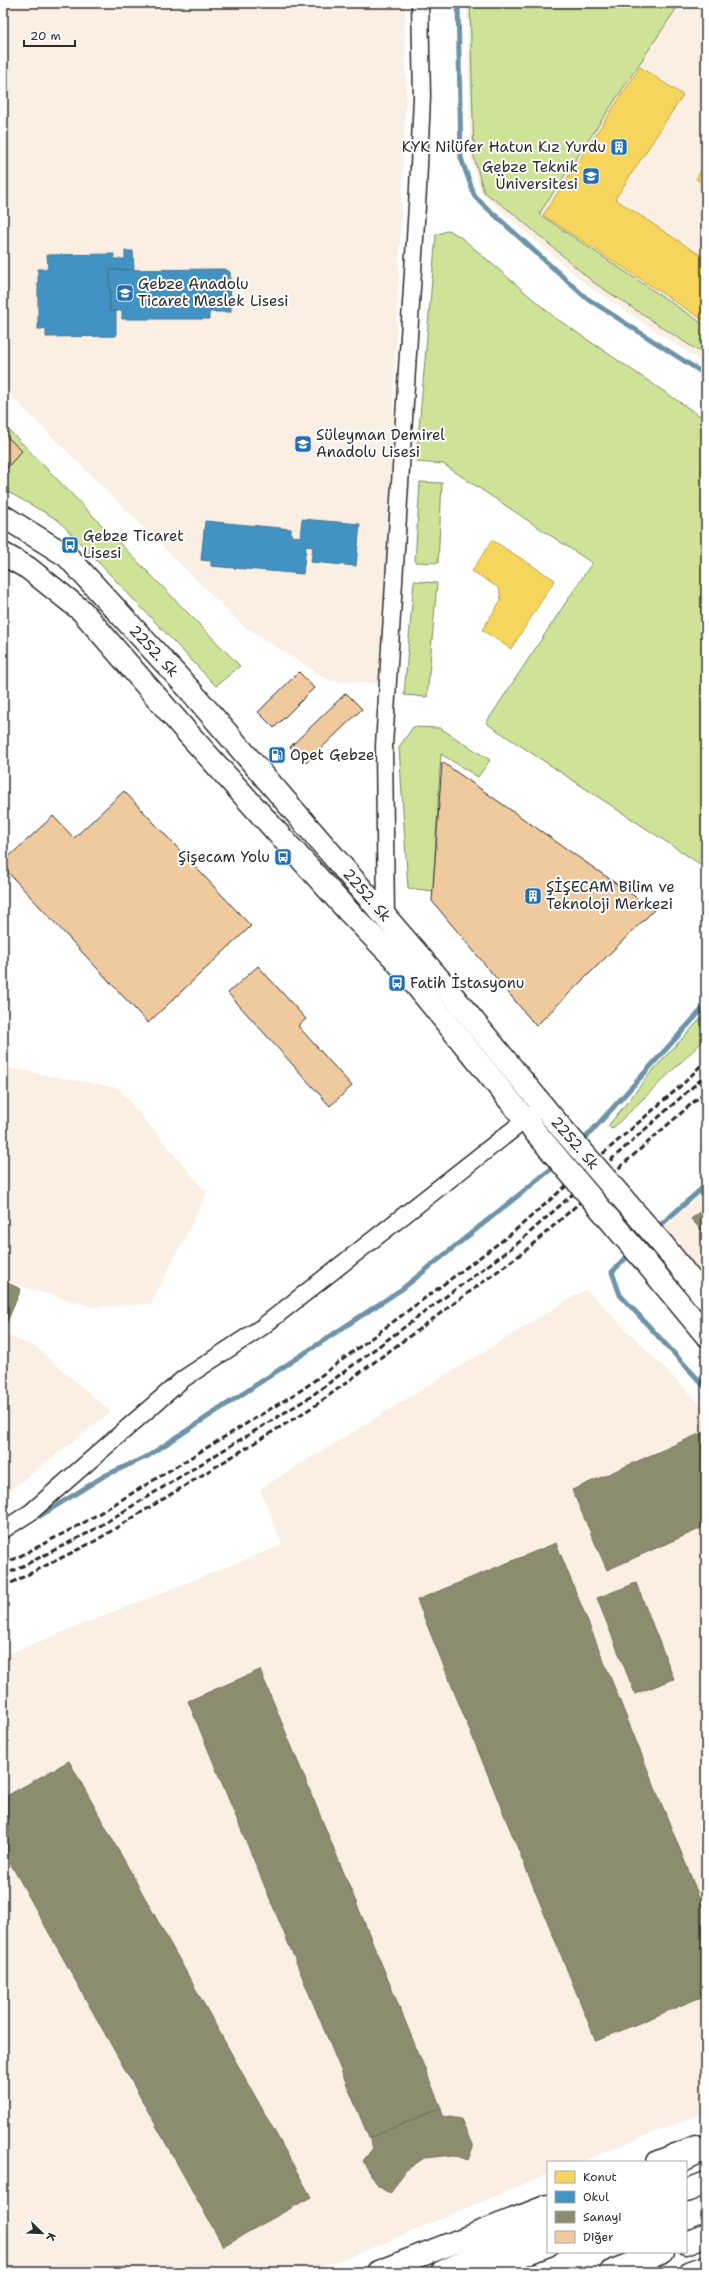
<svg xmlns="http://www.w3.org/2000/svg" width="709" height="2275" font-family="'Shantell Sans',sans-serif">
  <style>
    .built { fill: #faefe2 }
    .green { fill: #cee398; stroke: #7c8762 }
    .homes { fill: #f6d55c; stroke: #b9a24d }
    .schools { fill: #4393c3; stroke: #3c7495 }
    .industry { fill: #8c8c6e; stroke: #6f6f5a }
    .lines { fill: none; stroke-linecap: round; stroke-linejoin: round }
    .stream { stroke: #6c93a7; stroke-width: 5 }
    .building { fill: #efca9f; stroke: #2b2b2b }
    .minor-casing { stroke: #2b2b2b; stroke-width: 19 }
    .primary-casing { stroke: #2b2b2b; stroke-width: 25 }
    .trunk-casing { stroke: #2b2b2b; stroke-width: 25 }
    .minor { stroke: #fff; stroke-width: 16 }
    .primary { stroke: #fff; stroke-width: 22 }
    .trunk { stroke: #fff; stroke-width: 22 }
    .rail { stroke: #2b2b2b; stroke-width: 3; stroke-dasharray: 6 3; stroke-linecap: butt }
    .primary-bridge-casing { stroke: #2b2b2b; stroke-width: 25; stroke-linecap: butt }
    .primary-bridge { stroke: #fff; stroke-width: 22 }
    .labels { text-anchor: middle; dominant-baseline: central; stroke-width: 4; stroke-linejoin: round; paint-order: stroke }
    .poi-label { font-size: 15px; fill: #2b2b2b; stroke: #fff; text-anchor: start }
    .street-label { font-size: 15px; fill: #2b2b2b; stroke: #fff }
  </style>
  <rect width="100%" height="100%" fill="#fff"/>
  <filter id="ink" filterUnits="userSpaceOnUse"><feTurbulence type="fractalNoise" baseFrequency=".025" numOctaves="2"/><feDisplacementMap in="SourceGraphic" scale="8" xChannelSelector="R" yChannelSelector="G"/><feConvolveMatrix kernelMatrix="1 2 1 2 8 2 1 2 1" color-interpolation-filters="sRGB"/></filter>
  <g filter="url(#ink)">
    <g class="built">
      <polygon points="3,3 405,3 406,94 382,684 330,681 242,625 3,388"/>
      <polygon points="467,3 706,3 706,364 589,287 481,193 471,159"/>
      <polygon points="3,1067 118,1088 207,1193 151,1304 93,1307 3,1281"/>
      <polygon points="706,1190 706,1293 655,1235"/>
      <polygon points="586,1289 706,1410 706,2112 579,2162 548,2162 548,2174 360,2253 306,2272 3,2272 3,1656 282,1545 260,1489"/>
      <polygon points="3,1334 36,1347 111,1412 3,1496"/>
    </g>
    <g class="green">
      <polygon points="470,3 680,3 539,214 706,326 706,356 593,282 513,213 484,192 474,158"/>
      <polygon points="449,230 462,238 554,317 706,420 706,868 486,723 592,563 443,464 416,462 436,235"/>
      <polygon points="3,424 240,666 216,686 58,520 3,489"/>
      <polygon points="420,482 442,483 438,563 415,562"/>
      <polygon points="414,581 437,583 427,697 404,695"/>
      <polygon points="413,727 440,728 490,760 478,777 441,754 433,891 408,888 399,747"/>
      <polygon points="706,1013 706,1038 612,1129 608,1126 653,1070"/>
    </g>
    <g class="homes">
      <polygon points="640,67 683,95 615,199 706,259 706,322 543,215"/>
      <polygon points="706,162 706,185 696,179"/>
      <polygon points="492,540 555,580 511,649 482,630 501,600 499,588 472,571"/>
    </g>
    <g class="schools">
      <polygon points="125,251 133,251 134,270 110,270 110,311 116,311 116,336 46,337 46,329 38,329 38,269 48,269 47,255 114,254 114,259 125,259"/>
      <polygon points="225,269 230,272 231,312 209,312 209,319 122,319 122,311 110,311 110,270"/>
      <polygon points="302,519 360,524 356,566 311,562 313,547 306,546 303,574 211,566 211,561 201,560 205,521 291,529 291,536 300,537"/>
    </g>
    <g class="industry">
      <polygon points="706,1206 706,1235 691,1219"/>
      <polygon points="3,1281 21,1289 3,1331"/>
      <polygon points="706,1431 706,1526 607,1570 572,1490"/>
      <polygon points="556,1543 706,1914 706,1995 596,2041 417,1600"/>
      <polygon points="636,1583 674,1679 635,1694 597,1598"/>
      <polygon points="260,1670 441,2108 369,2138 188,1701"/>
      <polygon points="69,1761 311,2197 223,2246 3,1850 3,1798"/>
      <polygon points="441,2108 443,2116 461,2119 473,2147 468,2160 454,2155 424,2158 405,2171 390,2194 378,2186 363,2161 373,2148 369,2138"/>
    </g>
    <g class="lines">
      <g class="stream">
        <polyline points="458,3 461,158 475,197 585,297 706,375"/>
        <polyline points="581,1143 706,1005"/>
        <polyline points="656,1229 706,1185"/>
        <polyline points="631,1253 612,1272 620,1295 706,1388"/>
        <polyline points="40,1516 104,1476 148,1456 402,1289 556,1165"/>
      </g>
    </g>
    <g class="building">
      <polygon points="3,433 22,451 3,472"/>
      <polygon points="299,672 314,688 274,728 258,712"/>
      <polygon points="346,693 362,709 306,763 290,747"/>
      <polygon points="442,762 654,910 536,1026 432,901"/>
      <polygon points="124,791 251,926 148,1023 3,867 3,862 53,816 74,838"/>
      <polygon points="258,966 306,1019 298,1026 352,1086 330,1106 228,993"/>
    </g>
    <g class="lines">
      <defs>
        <g id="minor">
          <polyline points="386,917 384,746 418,189 422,96 420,3"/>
          <polyline points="3,1530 31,1512 183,1379 262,1327 534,1113"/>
        </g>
        <g id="primary">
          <polyline points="3,516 67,556 189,689 439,979 552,1117"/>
          <polyline points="3,554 28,568 82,611 185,730 347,910 394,958 537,1134"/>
          <polyline points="663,1245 706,1299"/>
          <polyline points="643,1259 706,1335"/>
          <polyline points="658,2162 696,2147"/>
          <polyline points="378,2272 548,2206"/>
          <polyline points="691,2272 706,2267"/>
        </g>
        <g id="trunk">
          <polyline points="678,2162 706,2149"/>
          <polyline points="686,2191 706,2183"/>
          <polyline points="686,2243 706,2235"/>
          <polyline points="442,2272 548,2223"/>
          <polyline points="478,2272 548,2245"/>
          <polyline points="611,2272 663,2252"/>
        </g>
      </defs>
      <use href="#minor" class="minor-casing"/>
      <use href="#primary" class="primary-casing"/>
      <use href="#trunk" class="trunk-casing"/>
      <use href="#minor" class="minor"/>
      <use href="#primary" class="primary"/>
      <use href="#trunk" class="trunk"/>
      <g class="rail">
        <polyline points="3,1565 85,1522 303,1389 511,1234 685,1082 706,1060"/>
        <polyline points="3,1576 90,1532 310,1397 518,1243 706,1075"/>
        <polyline points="3,1587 95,1541 316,1405 525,1251 706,1091"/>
      </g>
      <defs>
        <g id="primary-bridge">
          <polyline points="552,1117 663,1245"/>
          <polyline points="537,1134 643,1259"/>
        </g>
      </defs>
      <use href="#primary-bridge" class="primary-bridge-casing"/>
      <use href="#primary-bridge" class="primary-bridge"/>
    </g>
  </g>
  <defs>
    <symbol id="building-square" viewBox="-11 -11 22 22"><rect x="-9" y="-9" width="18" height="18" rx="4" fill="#1f6fb2" stroke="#fff"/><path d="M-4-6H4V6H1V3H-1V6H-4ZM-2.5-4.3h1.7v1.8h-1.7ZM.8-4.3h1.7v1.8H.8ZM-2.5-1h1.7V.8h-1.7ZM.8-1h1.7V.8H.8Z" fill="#fff"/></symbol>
    <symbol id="university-square" viewBox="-11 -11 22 22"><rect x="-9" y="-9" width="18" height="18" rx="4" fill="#1f6fb2" stroke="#fff"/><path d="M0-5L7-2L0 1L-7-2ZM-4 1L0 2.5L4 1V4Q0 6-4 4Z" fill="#fff"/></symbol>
    <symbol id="school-square" viewBox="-11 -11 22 22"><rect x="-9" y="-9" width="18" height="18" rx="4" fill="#1f6fb2" stroke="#fff"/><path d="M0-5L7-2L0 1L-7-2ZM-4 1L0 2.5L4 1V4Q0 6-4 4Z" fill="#fff"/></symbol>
    <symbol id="bus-square" viewBox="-11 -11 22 22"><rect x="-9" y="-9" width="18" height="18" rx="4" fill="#1f6fb2" stroke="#fff"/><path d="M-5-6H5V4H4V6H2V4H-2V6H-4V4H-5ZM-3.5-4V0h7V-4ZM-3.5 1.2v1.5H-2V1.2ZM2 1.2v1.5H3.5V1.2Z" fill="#fff"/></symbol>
    <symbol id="fuel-square" viewBox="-11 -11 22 22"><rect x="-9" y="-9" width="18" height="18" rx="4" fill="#1f6fb2" stroke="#fff"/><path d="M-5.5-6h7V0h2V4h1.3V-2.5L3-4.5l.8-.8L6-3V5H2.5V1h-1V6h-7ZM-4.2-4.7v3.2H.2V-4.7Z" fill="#fff"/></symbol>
  </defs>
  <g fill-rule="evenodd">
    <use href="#building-square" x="609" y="137" width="20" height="20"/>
    <use href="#university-square" x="581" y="166" width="20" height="20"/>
    <use href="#school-square" x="115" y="283" width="20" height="20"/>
    <use href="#school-square" x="293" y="434" width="20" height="20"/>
    <use href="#bus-square" x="60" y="535" width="20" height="20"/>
    <use href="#fuel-square" x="267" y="745" width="20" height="20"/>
    <use href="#bus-square" x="273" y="847" width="20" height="20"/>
    <use href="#building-square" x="523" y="886" width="20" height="20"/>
    <use href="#bus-square" x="387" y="973" width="20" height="20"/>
  </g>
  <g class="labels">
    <g class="poi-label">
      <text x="606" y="147" text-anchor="end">KYK Nilüfer Hatun Kız Yurdu</text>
      <text x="578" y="167" text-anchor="end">Gebze Teknik<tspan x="578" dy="17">Üniversitesi</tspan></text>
      <text x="138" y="284">Gebze Anadolu<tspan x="138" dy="17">Ticaret Meslek Lisesi</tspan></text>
      <text x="316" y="435">Süleyman Demirel<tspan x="316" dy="17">Anadolu Lisesi</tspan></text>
      <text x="83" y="536">Gebze Ticaret<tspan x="83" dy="17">Lisesi</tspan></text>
      <text x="290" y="755">Opet Gebze</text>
      <text x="270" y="857" text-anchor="end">Şişecam Yolu</text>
      <text x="546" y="887">ŞİŞECAM Bilim ve<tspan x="546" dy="17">Teknoloji Merkezi</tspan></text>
      <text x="410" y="983">Fatih İstasyonu</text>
    </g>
    <g class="street-label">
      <text transform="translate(154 651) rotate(47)">2252. Sk</text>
      <text transform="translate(367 895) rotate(49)">2252. Sk</text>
      <text transform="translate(575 1143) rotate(49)">2252. Sk</text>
    </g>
  </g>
  <rect width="709" height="2275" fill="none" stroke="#fff" stroke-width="16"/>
  <rect x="8" y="8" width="693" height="2259" fill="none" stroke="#2b2b2b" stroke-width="1.5" filter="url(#ink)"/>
  <rect x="547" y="2161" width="140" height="92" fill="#ffffff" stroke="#aaaaaa"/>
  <rect x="555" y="2171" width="20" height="12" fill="#f6d55c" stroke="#aaaaaa"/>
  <text x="583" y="2181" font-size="12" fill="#2b2b2b">Konut</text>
  <rect x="555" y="2191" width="20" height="12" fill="#4393c3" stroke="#aaaaaa"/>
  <text x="583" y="2201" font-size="12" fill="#2b2b2b">Okul</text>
  <rect x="555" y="2211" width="20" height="12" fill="#8c8c6e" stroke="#aaaaaa"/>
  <text x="583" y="2221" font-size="12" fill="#2b2b2b">Sanayi</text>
  <rect x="555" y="2231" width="20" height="12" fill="#efca9f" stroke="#aaaaaa"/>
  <text x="583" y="2241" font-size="12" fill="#2b2b2b">Diğer</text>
  <g transform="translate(42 2233) rotate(113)" stroke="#ffffff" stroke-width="3" paint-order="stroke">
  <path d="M0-3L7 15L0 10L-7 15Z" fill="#2b2b2b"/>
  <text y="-6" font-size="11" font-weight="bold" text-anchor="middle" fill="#2b2b2b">K</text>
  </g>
  <path d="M24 40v6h51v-6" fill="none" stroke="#2b2b2b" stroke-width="2"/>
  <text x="30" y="40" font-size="12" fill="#2b2b2b" stroke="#ffffff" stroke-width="3" paint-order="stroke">20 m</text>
</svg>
